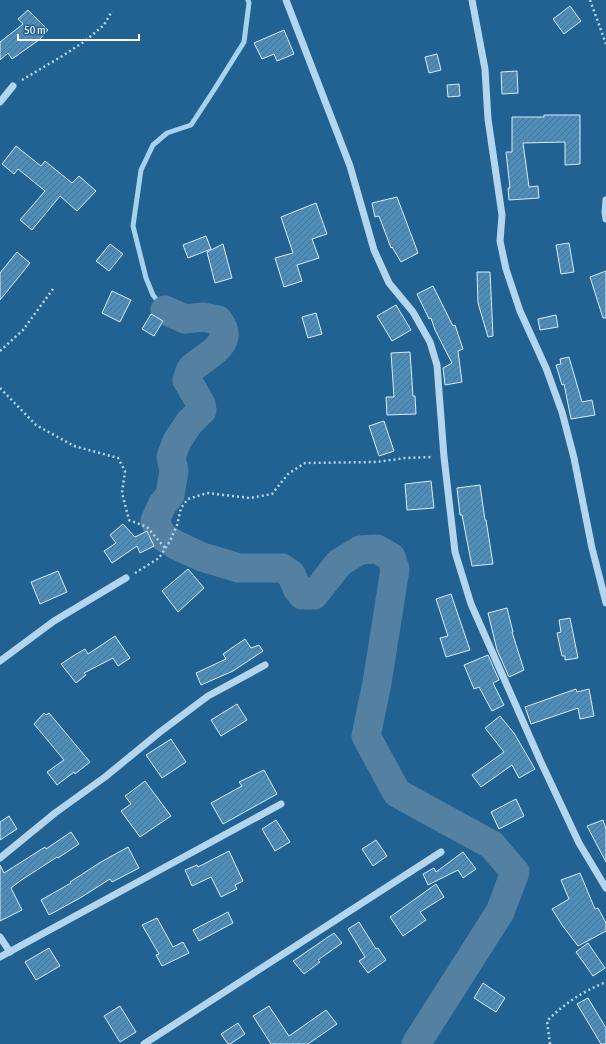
<svg xmlns="http://www.w3.org/2000/svg" width="606" height="1044" font-family="'Asap Condensed',sans-serif">
  <style>
    .lines { fill: none; stroke-linecap: round; stroke-linejoin: round }
    .stream { stroke: #a7d2ee; stroke-width: 5 }
    .river { stroke: #5481a1; stroke-width: 29 }
    .building { fill: url(#building-hatch); stroke: #d9ecf9 }
    .path { stroke: #b3d5ed; stroke-width: 2.5; stroke-dasharray: 2 3; stroke-linecap: butt }
    .minor { stroke: #b3d5ed; stroke-width: 7 }
  </style>
  <defs>
    <pattern id="building-hatch" width="6" height="6" patternUnits="userSpaceOnUse"><rect width="6" height="6" fill="#4e8dba"/><path d="M-1 1l2-2M0 6l6-6M5 7l2-2" fill="none" stroke="#4d738e"/></pattern>
  </defs>
  <rect width="100%" height="100%" fill="#216292"/>
  <g class="lines">
    <polyline class="stream" points="165,310 153,295 146,278 133,226 141,170 153,145 167,133 191,125 214,90 244,42 249,3 248,0"/>
    <path class="river" d="M165,310L185,319L203,317L218,320C237,344 206,355 192,368C189,371 189,376 187,380L201,404L202,410L189,423L177,441L171,457L174,471L170,495L162,505L155,521L162,536L176,545L202,557L239,568H282L291,574L297,588L302,595H314L339,563L360,550L377,549L391,557L395,569L377,683L366,736L397,793L492,845L515,872L500,912L416,1044"/>
  </g>
  <g class="building">
    <polygon points="570,6 581,21 564,34 553,19"/>
    <polygon points="28,10 48,30 39,40 12,59 8,53 0,60 0,42 23,24 18,19"/>
    <polygon points="284,30 294,54 277,61 274,54 262,59 254,43"/>
    <polygon points="437,54 441,70 429,73 425,57"/>
    <polygon points="517,71 518,93 502,94 501,72"/>
    <polygon points="459,84 460,96 448,97 447,85"/>
    <polygon points="544,115 580,115 580,164 565,165 565,142 523,143 529,187 538,186 539,198 509,200 508,188 510,188 506,152 512,152 512,117 544,117"/>
    <polygon points="16,146 41,166 45,161 72,183 79,176 96,191 77,211 60,196 32,230 20,220 45,191 18,169 14,174 2,164"/>
    <polygon points="397,197 418,253 401,262 392,247 391,248 379,216 375,217 372,203"/>
    <polygon points="316,203 327,234 312,239 319,258 297,265 302,281 284,287 275,258 293,253 281,217"/>
    <polygon points="206,236 211,249 188,258 183,245"/>
    <polygon points="569,243 574,272 561,274 556,245"/>
    <polygon points="110,244 123,254 109,271 96,261"/>
    <polygon points="223,244 232,278 215,283 207,252"/>
    <polygon points="17,252 30,263 0,300 0,273"/>
    <polygon points="606,271 606,318 603,318 590,277"/>
    <polygon points="477,272 490,272 493,336 488,337 478,303"/>
    <polygon points="433,286 453,326 455,325 463,349 458,351 462,382 445,385 443,368 452,363 435,330 431,318 429,319 417,294"/>
    <polygon points="112,291 131,300 120,322 102,313"/>
    <polygon points="396,305 411,330 392,341 377,316"/>
    <polygon points="316,313 322,334 308,338 302,317"/>
    <polygon points="151,314 163,321 154,336 142,329"/>
    <polygon points="556,315 558,327 540,330 538,319"/>
    <polygon points="410,352 413,396 415,396 416,414 387,415 386,397 394,397 391,353"/>
    <polygon points="569,357 582,402 592,400 595,415 571,419 564,384 562,385 556,365 561,364 560,359"/>
    <polygon points="384,421 394,451 379,456 369,426"/>
    <polygon points="431,481 434,508 407,510 405,484"/>
    <polygon points="480,485 485,520 486,520 493,564 472,566 462,515 460,515 457,488"/>
    <polygon points="123,524 135,537 147,531 154,546 140,553 137,546 112,563 104,551 116,543 110,535"/>
    <polygon points="188,569 204,588 178,612 162,591"/>
    <polygon points="58,571 67,592 40,604 31,582"/>
    <polygon points="451,594 470,650 446,657 440,638 448,636 436,599"/>
    <polygon points="507,608 513,632 512,632 524,670 509,677 497,650 488,613"/>
    <polygon points="570,618 578,658 565,660 565,656 562,656 557,633 561,632 559,620"/>
    <polygon points="115,636 130,658 118,666 113,658 84,673 86,675 76,683 61,664 73,656 85,649 88,654"/>
    <polygon points="245,639 251,648 259,645 263,651 233,671 201,685 196,673 226,659 223,654"/>
    <polygon points="488,655 499,680 493,683 504,705 492,711 479,687 474,689 464,665"/>
    <polygon points="576,689 577,692 589,689 594,716 580,719 578,708 531,724 525,707"/>
    <polygon points="237,704 247,720 221,736 211,720"/>
    <polygon points="44,713 46,715 49,713 90,762 75,774 74,772 57,785 47,772 64,760 34,724"/>
    <polygon points="500,716 514,733 535,769 519,778 512,765 481,787 472,775 504,752 485,728"/>
    <polygon points="171,739 186,762 162,778 146,755"/>
    <polygon points="264,770 277,794 223,824 211,803 242,786 239,782"/>
    <polygon points="145,781 171,816 140,837 121,811 131,804 125,796"/>
    <polygon points="516,799 524,816 499,829 491,812"/>
    <polygon points="9,816 17,829 0,840 0,822"/>
    <polygon points="276,820 290,842 275,851 262,829"/>
    <polygon points="603,820 606,829 606,862 587,826"/>
    <polygon points="71,832 79,844 58,858 57,857 20,881 11,888 22,910 0,921 0,865 4,873 45,847 46,849"/>
    <polygon points="376,840 387,856 373,866 362,849"/>
    <polygon points="128,847 139,868 112,882 110,879 80,898 49,915 41,900 71,883 70,882 101,862"/>
    <polygon points="229,851 243,881 235,885 237,889 221,897 211,877 192,886 185,870 197,865 198,867"/>
    <polygon points="463,852 476,869 463,878 458,870 428,885 423,874 434,868 436,872"/>
    <polygon points="580,873 595,909 598,908 606,923 606,931 578,946 562,925 552,909 569,899 561,880"/>
    <polygon points="436,884 444,897 420,912 426,920 403,936 390,917"/>
    <polygon points="228,912 233,923 199,941 193,930"/>
    <polygon points="157,918 173,947 183,942 189,953 162,966 156,955 159,954 142,925"/>
    <polygon points="359,922 376,949 378,948 386,960 368,973 359,961 365,957 348,929"/>
    <polygon points="334,933 342,943 318,960 320,962 304,974 293,961"/>
    <polygon points="588,943 605,968 593,976 576,952"/>
    <polygon points="49,948 60,966 36,980 25,962"/>
    <polygon points="483,983 505,998 496,1012 474,998"/>
    <polygon points="588,998 606,1028 606,1044 601,1044 577,1004"/>
    <polygon points="120,1006 136,1032 120,1042 104,1016"/>
    <polygon points="269,1006 289,1036 326,1010 337,1024 308,1044 271,1044 253,1016"/>
    <polygon points="238,1023 245,1034 230,1044 228,1044 221,1034"/>
  </g>
  <g class="lines">
    <g class="path">
      <polyline points="590,0 606,44"/>
      <polyline points="22,80 64,55 85,41 104,25 112,11"/>
      <polyline points="0,351 23,330 53,289"/>
      <polyline points="0,388 36,425 74,446 118,458 125,471 122,493 129,520 147,527 165,548"/>
      <polyline points="135,573 159,558 170,541 177,525 181,508 188,499 207,493 250,498 272,494 288,474 305,463 376,462 406,458 433,457"/>
      <path d="M550,1044L547,1021C565,1003 582,992 606,982"/>
    </g>
    <g class="minor">
      <polyline points="286,0 350,166 374,250 389,283 413,312 430,342 437,365 444,457 455,552 471,604 540,760 579,843 606,888"/>
      <polyline points="472,0 485,69 488,119 502,215 500,241 506,269 520,311 546,368 562,412 574,458 592,548 606,603"/>
      <polyline points="0,102 13,86"/>
      <polyline points="606,200 605,212 606,219"/>
      <polyline points="0,661 54,621 126,578"/>
      <polyline points="0,858 55,813 105,777 160,732 208,696 265,665"/>
      <polyline points="0,937 10,952"/>
      <polyline points="0,957 281,804"/>
      <polyline points="144,1044 441,852"/>
    </g>
  </g>
  <path d="M18 34v6h121v-6" fill="none" stroke="#ffffff" stroke-width="2"/>
  <text x="24" y="34" font-size="12" fill="#ffffff" stroke="#216292" stroke-width="3" paint-order="stroke">50 m</text>
</svg>
